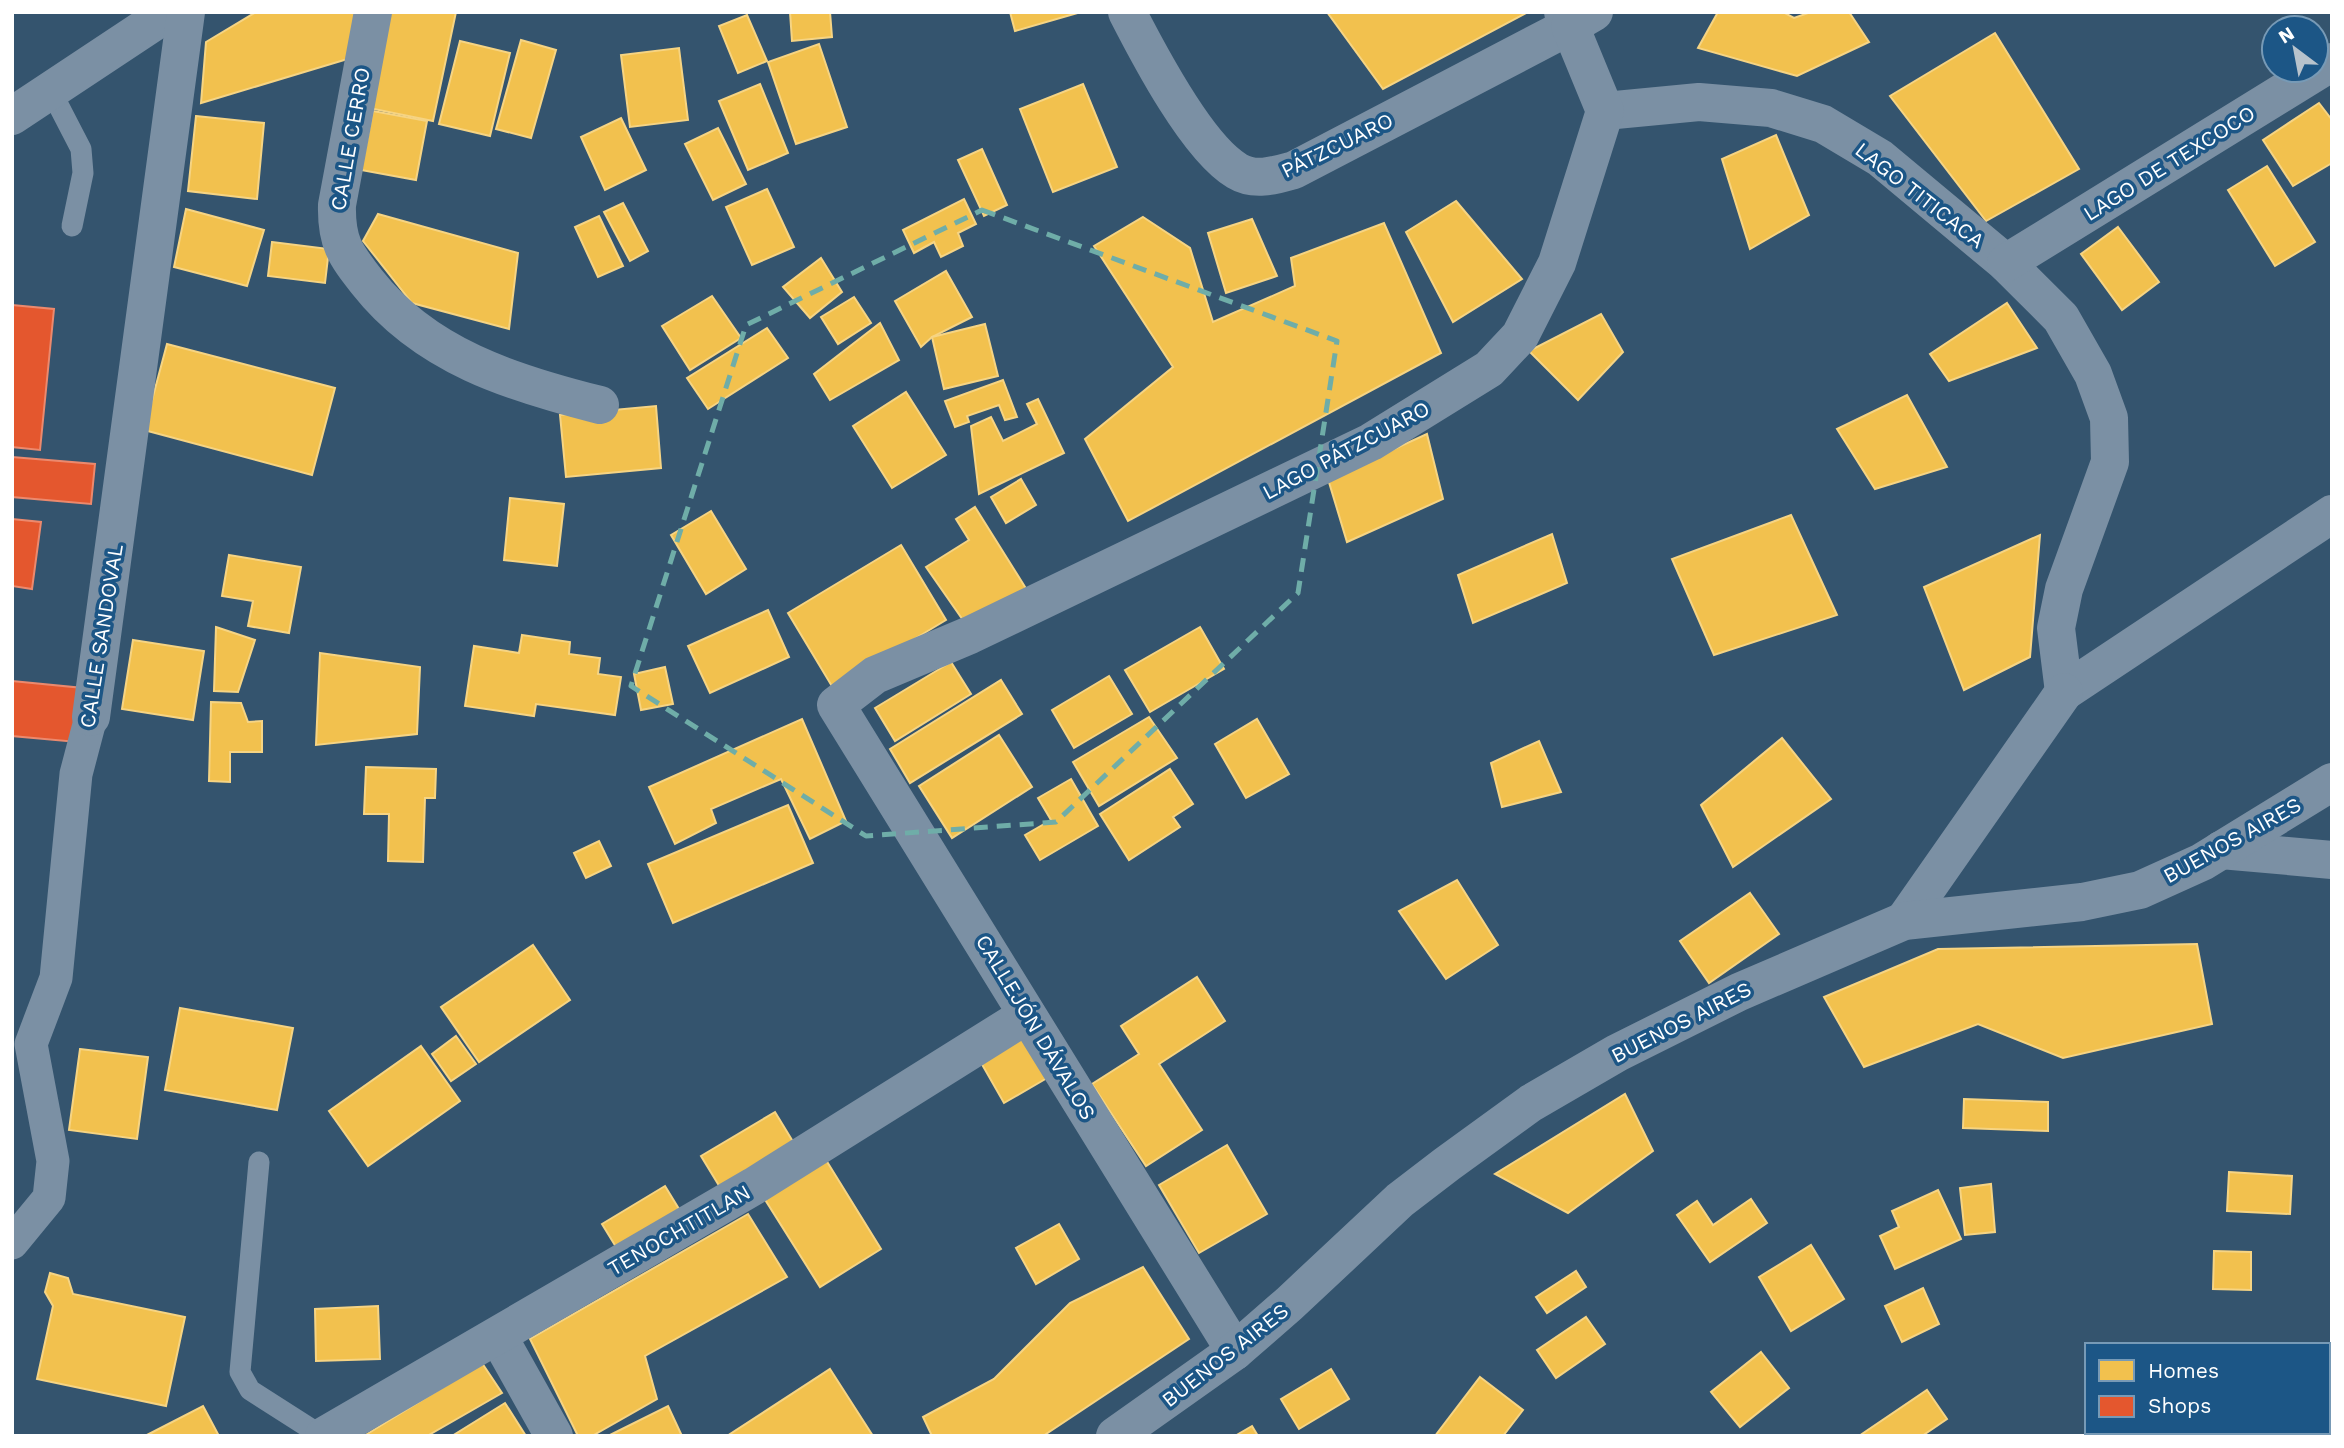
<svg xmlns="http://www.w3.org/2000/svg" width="2344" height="1448" font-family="'Work Sans',sans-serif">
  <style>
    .homes { fill: #f2c14e; stroke: #f6d483; stroke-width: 2 }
    .shops { fill: #e4572e; stroke: #ec896d; stroke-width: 2 }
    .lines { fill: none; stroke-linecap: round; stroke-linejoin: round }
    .service { stroke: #7b90a4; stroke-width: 21 }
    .pedestrian { stroke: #7b90a4; stroke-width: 33 }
    .minor { stroke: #7b90a4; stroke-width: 38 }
    .tertiary { stroke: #7b90a4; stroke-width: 38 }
    .marked { fill: none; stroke: #6fada8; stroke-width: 5; stroke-dasharray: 14 9; stroke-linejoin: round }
    .labels { text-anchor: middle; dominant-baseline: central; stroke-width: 7; stroke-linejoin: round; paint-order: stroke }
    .street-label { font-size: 21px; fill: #fff; stroke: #1c5686 }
  </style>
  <rect width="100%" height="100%" fill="#34546e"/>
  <g class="homes">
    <polygon points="256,12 356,12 351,58 201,103 206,42"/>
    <polygon points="389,12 456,12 433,121 369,108"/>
    <polygon points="790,12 830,12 832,37 792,41"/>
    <polygon points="1010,12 1081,12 1015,31"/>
    <polygon points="1327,12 1528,12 1383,89"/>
    <polygon points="1718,12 1783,12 1794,18 1811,12 1849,12 1869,42 1797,76 1698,48"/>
    <polygon points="747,15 767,61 738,73 719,26"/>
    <polygon points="1995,33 2079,169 1986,221 1890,96"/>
    <polygon points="521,40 556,50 531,138 496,129"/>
    <polygon points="460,41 510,53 490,136 439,124"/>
    <polygon points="819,44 847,127 796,144 768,62"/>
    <polygon points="679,48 688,120 630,127 621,55"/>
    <polygon points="760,84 788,153 748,170 719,101"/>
    <polygon points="1083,84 1117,167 1053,192 1020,109"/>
    <polygon points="2319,103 2332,120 2332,163 2293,186 2263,140"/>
    <polygon points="373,111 427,121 416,180 361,170"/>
    <polygon points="196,116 264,123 257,199 188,191"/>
    <polygon points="621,118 646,170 605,190 581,137"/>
    <polygon points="718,128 746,184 713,200 685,144"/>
    <polygon points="1776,135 1809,215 1750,249 1722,159"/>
    <polygon points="982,149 1007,205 984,216 958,160"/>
    <polygon points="2267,166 2315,242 2275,266 2228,190"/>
    <polygon points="767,189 794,247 752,265 726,207"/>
    <polygon points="964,199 976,224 958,233 963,246 941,257 934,242 914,253 903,230"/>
    <polygon points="1456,201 1522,279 1453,322 1406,232"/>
    <polygon points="623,203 648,251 630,261 604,212"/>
    <polygon points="186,209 264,230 247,286 174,267"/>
    <polygon points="378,214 518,253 509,329 412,303 363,241"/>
    <polygon points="599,216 623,266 598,277 575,227"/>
    <polygon points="1143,217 1190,248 1213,322 1295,286 1291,258 1384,223 1441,353 1128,521 1085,439 1173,367 1094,246"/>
    <polygon points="1252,219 1277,276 1226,293 1208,233"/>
    <polygon points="2118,227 2159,282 2122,310 2081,254"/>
    <polygon points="272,242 329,249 325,283 268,276"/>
    <polygon points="821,258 842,292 810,318 783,287"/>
    <polygon points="946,271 972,317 932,337 921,347 895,301"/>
    <polygon points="712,296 741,338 690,370 662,326"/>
    <polygon points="854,297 871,323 838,344 821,317"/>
    <polygon points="2007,303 2037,348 1949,381 1930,354"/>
    <polygon points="1601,314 1623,352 1578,400 1529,351"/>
    <polygon points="880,323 899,360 830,400 814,374"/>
    <polygon points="985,324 998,376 944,389 932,337"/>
    <polygon points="767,328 788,358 708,409 687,378"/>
    <polygon points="167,344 335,388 312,475 144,430"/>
    <polygon points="1003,380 1017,417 1005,420 999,405 967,416 969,422 955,427 945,401"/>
    <polygon points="906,392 946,455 892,488 853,426"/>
    <polygon points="1907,395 1947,467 1875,489 1837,429"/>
    <polygon points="1038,399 1064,453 979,494 971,426 991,417 1003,441 1037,424 1027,404"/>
    <polygon points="656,406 661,468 566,477 560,415"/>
    <polygon points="1427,434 1443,499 1347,542 1328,479"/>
    <polygon points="1021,479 1036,505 1006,523 991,497"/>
    <polygon points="510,498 564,504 557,566 504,560"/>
    <polygon points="975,507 1027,590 965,623 926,567 969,540 956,519"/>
    <polygon points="711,511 746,569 706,594 671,535"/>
    <polygon points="1791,515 1837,615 1714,655 1672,559"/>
    <polygon points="1552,534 1567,583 1473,623 1458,575"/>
    <polygon points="2040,535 2030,657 1964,690 1924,587"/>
    <polygon points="901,545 946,620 833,688 788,613"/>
    <polygon points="229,555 301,567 289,633 248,626 253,601 222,596"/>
    <polygon points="768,610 789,657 710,693 688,646"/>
    <polygon points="216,627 255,640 238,692 214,691"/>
    <polygon points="1200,627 1224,669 1150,712 1125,670"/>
    <polygon points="522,635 570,642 569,654 600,658 598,674 621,677 615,715 536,704 534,716 465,706 474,646 519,653"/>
    <polygon points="133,640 204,651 193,720 122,709"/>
    <polygon points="320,653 420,667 417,734 316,745"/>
    <polygon points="951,662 971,694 895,741 875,708"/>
    <polygon points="665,667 673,704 641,710 634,674"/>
    <polygon points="1109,676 1132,714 1074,748 1052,710"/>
    <polygon points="1001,680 1022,714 910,783 890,749"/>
    <polygon points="211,702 241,703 248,722 262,721 262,752 230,752 230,782 209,781"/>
    <polygon points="1149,717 1177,758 1099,806 1073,762"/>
    <polygon points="802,719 846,821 810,839 781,779 711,809 716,823 675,844 649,787"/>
    <polygon points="1257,719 1289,774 1246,798 1215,744"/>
    <polygon points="999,735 1032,787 952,838 919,786"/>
    <polygon points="1782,738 1831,799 1733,867 1701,805"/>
    <polygon points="1539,741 1561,792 1502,807 1491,763"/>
    <polygon points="366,767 436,769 435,798 425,798 423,862 388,861 389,814 364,814"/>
    <polygon points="1170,769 1193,804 1173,817 1180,827 1129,860 1100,814"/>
    <polygon points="1071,779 1098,826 1040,860 1025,835 1051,820 1038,798"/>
    <polygon points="788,805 813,863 673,923 648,864"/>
    <polygon points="599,841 611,866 586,878 574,853"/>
    <polygon points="1457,880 1498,945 1446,979 1399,911"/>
    <polygon points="1750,893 1779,934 1709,983 1680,941"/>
    <polygon points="2197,944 2212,1024 2063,1058 1978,1024 1864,1067 1824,997 1938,949"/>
    <polygon points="533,945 570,1000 479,1062 441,1007"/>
    <polygon points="1197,977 1225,1021 1159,1064 1202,1130 1146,1166 1092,1084 1139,1054 1121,1026"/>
    <polygon points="180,1008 293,1028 277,1110 165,1090"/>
    <polygon points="1031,1033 1054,1074 1004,1103 980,1061"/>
    <polygon points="456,1036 476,1064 451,1081 432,1054"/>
    <polygon points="421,1046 460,1101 368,1166 329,1111"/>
    <polygon points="80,1049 148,1057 137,1139 69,1130"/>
    <polygon points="1625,1094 1653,1151 1568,1213 1495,1174"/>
    <polygon points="1964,1099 2048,1102 2048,1131 1963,1128"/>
    <polygon points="775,1112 795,1145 721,1189 701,1156"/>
    <polygon points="1227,1145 1267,1214 1199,1253 1159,1185"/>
    <polygon points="826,1160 881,1249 820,1287 764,1198"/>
    <polygon points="2229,1172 2292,1176 2290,1214 2227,1211"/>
    <polygon points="1991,1184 1995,1232 1965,1235 1960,1188"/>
    <polygon points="665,1186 679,1209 616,1247 602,1224"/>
    <polygon points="1938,1190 1961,1239 1895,1269 1880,1236 1899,1227 1892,1211"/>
    <polygon points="1751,1199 1767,1223 1710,1262 1677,1215 1697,1201 1713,1225"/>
    <polygon points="748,1214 787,1277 645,1356 657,1399 592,1436 578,1436 530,1339"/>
    <polygon points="1059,1224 1079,1259 1036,1284 1016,1248"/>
    <polygon points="1811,1245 1844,1299 1791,1331 1759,1277"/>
    <polygon points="2214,1251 2251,1252 2251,1290 2213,1289"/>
    <polygon points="1143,1267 1189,1339 1043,1436 932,1436 923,1417 994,1379 1070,1303"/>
    <polygon points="1576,1271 1586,1287 1547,1313 1536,1297"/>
    <polygon points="50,1273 68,1278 73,1294 185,1317 166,1406 37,1379 53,1306 45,1292"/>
    <polygon points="1923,1288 1939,1324 1902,1342 1885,1306"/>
    <polygon points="378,1306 380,1359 316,1361 315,1309"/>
    <polygon points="1586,1317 1605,1344 1556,1378 1537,1350"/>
    <polygon points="1761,1352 1789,1388 1740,1427 1711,1392"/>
    <polygon points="482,1363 502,1393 427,1436 364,1436"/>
    <polygon points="830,1369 873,1436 727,1436"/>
    <polygon points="1331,1369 1349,1399 1299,1429 1281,1399"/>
    <polygon points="1480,1377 1523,1410 1503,1436 1435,1436"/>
    <polygon points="1927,1390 1947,1419 1922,1436 1859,1436"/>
    <polygon points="505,1403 526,1436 452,1436"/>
    <polygon points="203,1406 219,1436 145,1436"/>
    <polygon points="668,1406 682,1436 608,1436"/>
    <polygon points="1252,1426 1258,1436 1235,1436"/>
  </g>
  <g class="shops">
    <polygon points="12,305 54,309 40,450 12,447"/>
    <polygon points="12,457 95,464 91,504 12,497"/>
    <polygon points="12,519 41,522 32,589 12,586"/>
    <polygon points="12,681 83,688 77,742 12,736"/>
  </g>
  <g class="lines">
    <g class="service">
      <polyline points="51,91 81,149 83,173 72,226"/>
      <polyline points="259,1162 240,1372 250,1390 322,1436"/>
    </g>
    <polyline class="pedestrian" points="12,1243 49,1198 53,1161 31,1044 56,978 76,774 91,717"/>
    <g class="minor">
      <path d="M373,12L337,205C336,242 345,254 367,282C425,356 512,383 600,405"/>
      <path d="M1127,12C1149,55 1197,147 1237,171C1255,182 1276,175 1294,170L1570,26L1563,12"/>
      <polyline points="1605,111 1699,102 1771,108 1823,124 1880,158 2006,263 2061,318 2093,374 2109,418 2110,462 2064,589 2056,628 2064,692 2332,514"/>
      <polyline points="12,116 169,12"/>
      <polyline points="2006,263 2332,62"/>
      <polyline points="91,717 186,12"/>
      <polyline points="2221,850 2332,860"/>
      <polyline points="1904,921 2064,692"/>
      <polyline points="498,1336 554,1436"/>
      <polyline points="1235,1351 836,705 875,675 970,635 1371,442 1489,369 1520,336 1557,263 1605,111 1570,26 1594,12"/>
      <polyline points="324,1436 754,1186 1027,1015"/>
    </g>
    <polyline class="tertiary" points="1115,1436 1235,1351 1289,1304 1400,1200 1447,1164 1531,1103 1617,1053 1739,992 1904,921 2082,902 2140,890 2202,862 2332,782"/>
  </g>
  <path class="marked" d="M982,210L1337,341L1298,593L1056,822L866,836L631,686L746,325Z"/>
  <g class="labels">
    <g class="street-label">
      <text transform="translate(350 139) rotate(-80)">CALLE CERRO</text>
      <text transform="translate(1337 145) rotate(-26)">PÁTZCUARO</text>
      <text transform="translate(2169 163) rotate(-32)">LAGO DE TEXCOCO</text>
      <text transform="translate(1920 195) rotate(38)">LAGO TITICACA</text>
      <text transform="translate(1346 450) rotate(-28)">LAGO PÁTZCUARO</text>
      <text transform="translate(101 636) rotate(-81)">CALLE SANDOVAL</text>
      <text transform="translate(2232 840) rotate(-29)">BUENOS AIRES</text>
      <text transform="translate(1681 1022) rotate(-27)">BUENOS AIRES</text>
      <text transform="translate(1036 1027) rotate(59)">CALLEJÓN DÁVALOS</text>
      <text transform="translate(679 1230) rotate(-30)">TENOCHTITLAN</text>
      <text transform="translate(1225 1355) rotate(-38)">BUENOS AIRES</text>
    </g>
  </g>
  <rect width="2344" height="1448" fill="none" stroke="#ffffff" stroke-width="28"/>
  <rect x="2085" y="1343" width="245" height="91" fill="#1c5686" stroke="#779ab6" stroke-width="2"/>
  <rect x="2099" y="1360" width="35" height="21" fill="#f2c14e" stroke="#779ab6" stroke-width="2"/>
  <text x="2148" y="1378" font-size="21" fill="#ffffff">Homes</text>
  <rect x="2099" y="1396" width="35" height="21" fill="#e4572e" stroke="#779ab6" stroke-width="2"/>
  <text x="2148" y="1413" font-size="21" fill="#ffffff">Shops</text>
  <g transform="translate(2295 49) rotate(328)"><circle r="33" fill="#1c5686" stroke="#779ab6" stroke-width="2"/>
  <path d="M0-5L12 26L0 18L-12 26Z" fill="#b8c3cc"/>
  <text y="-10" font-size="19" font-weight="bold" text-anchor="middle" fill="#ffffff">N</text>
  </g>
</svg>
